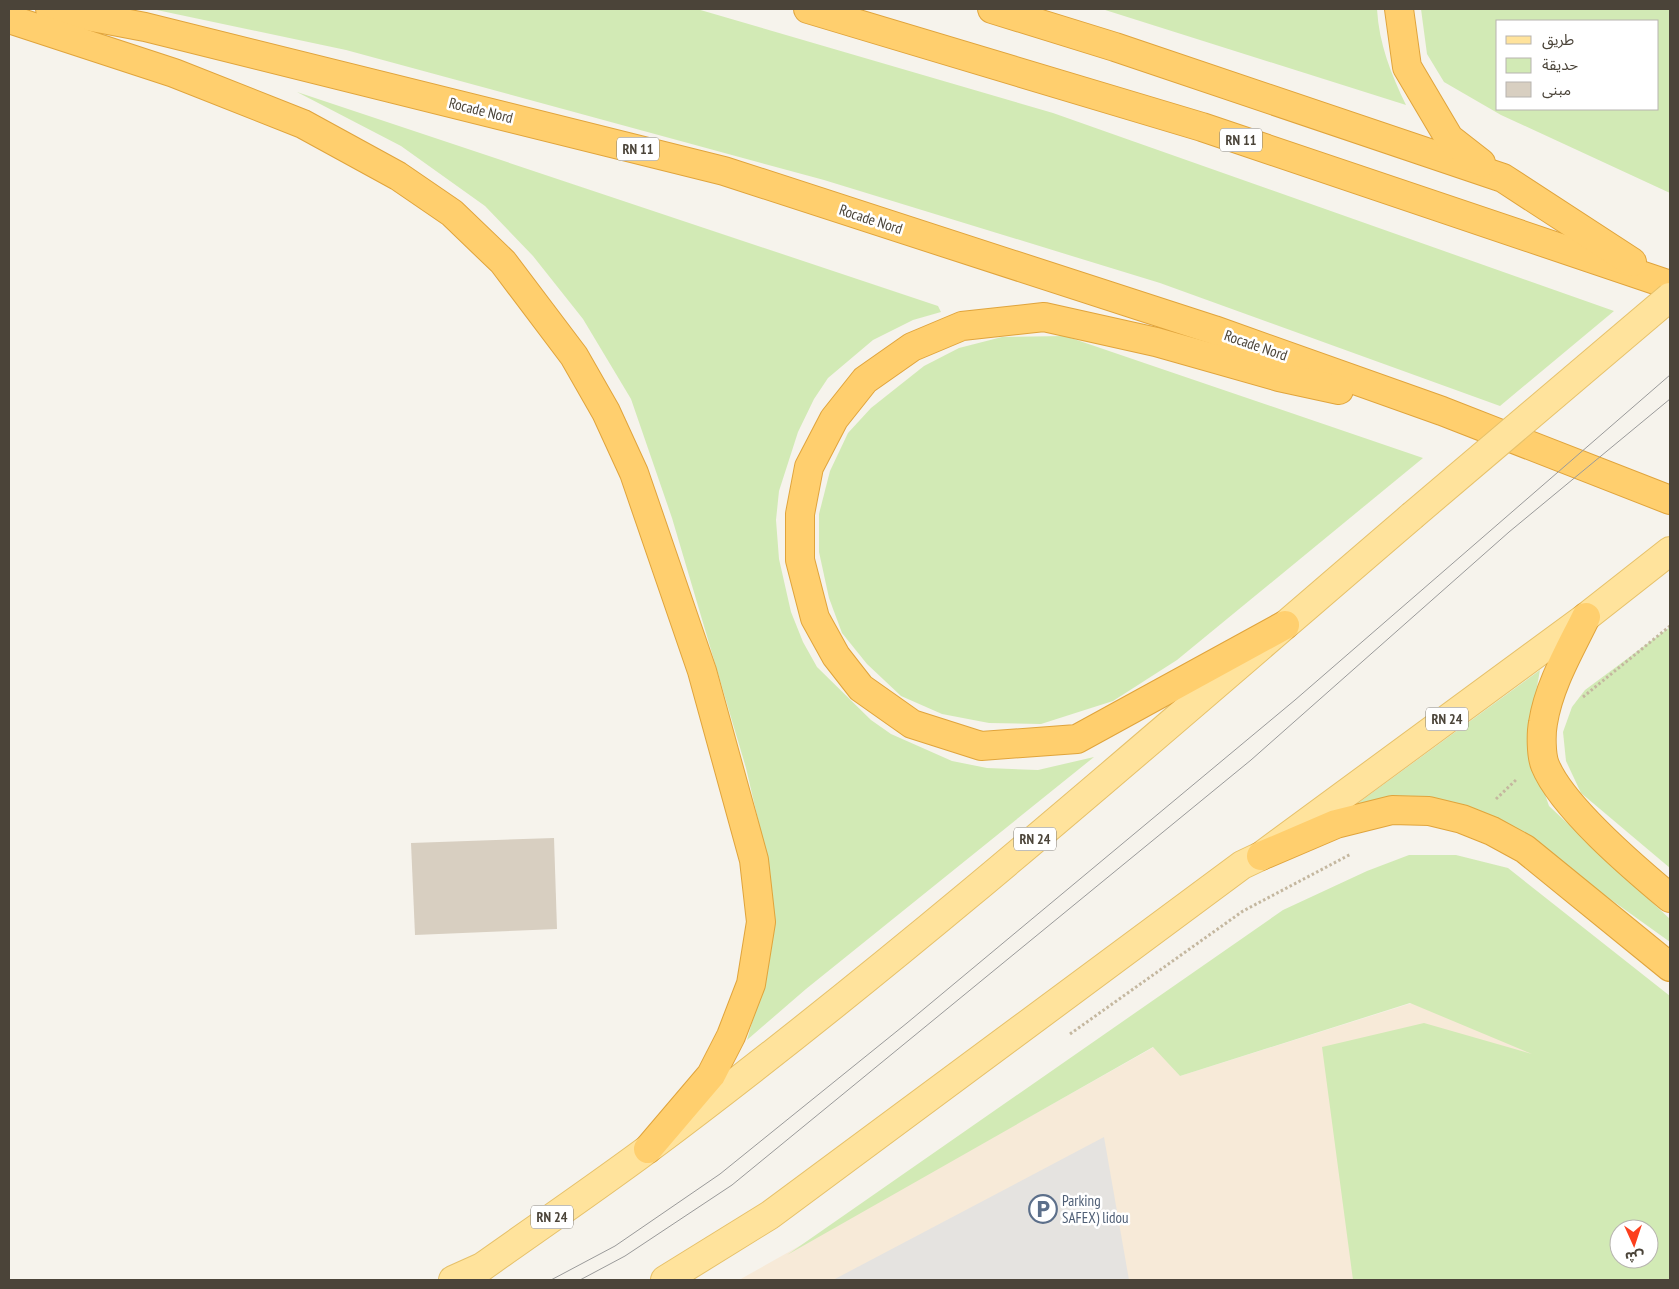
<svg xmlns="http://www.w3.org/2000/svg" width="1679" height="1289" font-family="'PT Sans Narrow','Noto Sans Arabic',sans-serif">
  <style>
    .commercial { fill: #f7ead8; fill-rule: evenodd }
    .green { fill: #d2eab5; fill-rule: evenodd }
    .parking { fill: #e5e3e0 }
    .building { fill: #d8cfc1 }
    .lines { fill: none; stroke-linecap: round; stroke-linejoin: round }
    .primary-casing { stroke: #e6c16a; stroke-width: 30 }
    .highway-casing { stroke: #e0a43c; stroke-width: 30 }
    .path { stroke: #c4b79f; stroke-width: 3; stroke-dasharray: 2.5 2.5; stroke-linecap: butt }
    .primary { stroke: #ffe39c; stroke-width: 28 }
    .highway { stroke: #ffcf6e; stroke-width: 28 }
    .tram { stroke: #9a9a9a; stroke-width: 1 }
    .primary-bridge-casing { stroke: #e6c16a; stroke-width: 30; stroke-linecap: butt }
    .primary-bridge { stroke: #ffe39c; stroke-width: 28 }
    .labels { text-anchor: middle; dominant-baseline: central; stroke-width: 5; stroke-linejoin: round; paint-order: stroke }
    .shield { fill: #fff; stroke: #817c74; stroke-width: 1 }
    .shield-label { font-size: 14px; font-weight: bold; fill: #4b4439 }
    .street-label { font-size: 15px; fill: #4b4439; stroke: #fff }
    .service-label { font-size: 15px; fill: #4e5e75; stroke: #fff; text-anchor: start }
  </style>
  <rect width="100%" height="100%" fill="#f6f3ec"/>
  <path class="commercial" d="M1415,1002L1538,1056L1670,1182V1280H739L1154,1047L1180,1076ZM1619,1229H1649V1259H1619Z"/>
  <g class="green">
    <polygon points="152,9 697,9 1053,113 1614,311 1500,406 1160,283 824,180 346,50"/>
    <path d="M1102,9H1377C1379,44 1391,74 1406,105Z"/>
    <path d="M1421,9H1670V193L1501,115L1444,82L1427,54ZM1658,21V109H1498V21Z"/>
    <polygon points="297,92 938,306 941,312 913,320 873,340 828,378 814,399 798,432 779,491 776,520 779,559 791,612 803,642 817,667 871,720 891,734 952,761 987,768 1038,770 1094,757 806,989 747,1040 767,970 771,894 763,841 746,768 672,518 631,399 583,319 533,256 485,206 401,146"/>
    <polygon points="1065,336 1423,458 1177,660 1113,701 1041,724 989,723 942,714 901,696 867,664 842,633 829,598 819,552 819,514 830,471 848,433 871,408 924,366 959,348 1002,337"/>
    <polygon points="1670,627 1670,868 1581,793 1566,761 1563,732 1572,707 1585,690"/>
    <polygon points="1540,670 1533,709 1538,774 1549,806 1670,919 1670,942 1553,858 1462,805 1426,797 1387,801 1346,812"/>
    <path d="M1409,855H1456L1508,868L1670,996V1280H1353L1322,1047L1424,1023L1532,1054L1410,1003L1180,1076L1153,1047L787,1255L1283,910L1367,871ZM1619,1229H1649V1259H1619Z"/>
  </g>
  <polygon class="parking" points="1104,1137 1129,1280 833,1280"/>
  <polygon class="building" points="554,838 557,929 415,935 411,843"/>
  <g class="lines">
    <defs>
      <g id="primary">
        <path d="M453,1280L482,1267C537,1228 594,1189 648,1149C913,951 1161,731 1412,516"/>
        <polyline points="665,1280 770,1215 1242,865 1261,856 1586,617 1670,551"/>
      </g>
      <g id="highway">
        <polyline points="50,9 145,27 724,171 1214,330 1442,411 1670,500"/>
        <polyline points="808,9 1202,127 1670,285"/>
        <polyline points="992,9 1115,47 1503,178 1632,262"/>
        <polyline points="1399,9 1407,67 1449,138 1481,163"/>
        <polyline points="9,19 174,73 303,124 398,176 452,213 503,262 574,356 606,412 634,473 702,671 754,860 761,922 751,984 731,1036 711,1075 648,1149"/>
        <path d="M1586,617C1570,650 1549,685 1543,723C1541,733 1541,755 1545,765C1562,807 1634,868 1670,898"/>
        <polyline points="1285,625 1077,739 981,746 912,724 861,688 836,656 815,618 800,560 800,514 809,467 834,419 865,380 912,347 962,326 1044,317 1156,342 1279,377 1339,390"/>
        <polyline points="1261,856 1336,824 1392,810 1429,811 1462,819 1492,831 1525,849 1670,967"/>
      </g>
    </defs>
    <use href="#primary" class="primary-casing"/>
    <use href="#highway" class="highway-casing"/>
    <g class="path">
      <polyline points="1583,697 1670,626"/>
      <polyline points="1496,799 1517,779"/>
      <polyline points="1070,1034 1243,911 1351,854"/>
    </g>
    <use href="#primary" class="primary"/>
    <use href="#highway" class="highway"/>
    <g class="tram">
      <polyline points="551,1280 615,1246 720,1174 907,1023 1295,700 1670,375"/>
      <polyline points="580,1280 625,1256 732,1185 1251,760 1509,532 1670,399"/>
    </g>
    <defs>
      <polyline id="primary-bridge" points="1412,516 1670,297"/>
    </defs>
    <use href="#primary-bridge" class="primary-bridge-casing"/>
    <use href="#primary-bridge" class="primary-bridge"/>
  </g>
  <defs>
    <symbol id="parking-ring" viewBox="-11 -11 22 22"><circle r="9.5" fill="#fff" stroke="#5c6f8a" stroke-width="1.5"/><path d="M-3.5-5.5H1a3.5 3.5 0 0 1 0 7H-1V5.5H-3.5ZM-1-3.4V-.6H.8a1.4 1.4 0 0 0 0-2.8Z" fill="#5c6f8a"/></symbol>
  </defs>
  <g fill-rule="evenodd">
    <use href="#parking-ring" x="1027" y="1193" width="32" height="32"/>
  </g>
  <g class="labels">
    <g class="shield">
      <rect x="1220" y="128.5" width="42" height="23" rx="4"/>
      <rect x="617" y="137.5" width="42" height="23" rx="4"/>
      <rect x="1426" y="707.5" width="42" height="23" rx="4"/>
      <rect x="1014" y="827.5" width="42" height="23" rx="4"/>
      <rect x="531" y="1205.5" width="42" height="23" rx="4"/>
    </g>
    <g class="shield-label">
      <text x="1241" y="140">RN 11</text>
      <text x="638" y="149">RN 11</text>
      <text x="1447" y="719">RN 24</text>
      <text x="1035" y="839">RN 24</text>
      <text x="552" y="1217">RN 24</text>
    </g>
    <g class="street-label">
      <text transform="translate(481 110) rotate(14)">Rocade Nord</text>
      <text transform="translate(871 219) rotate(18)">Rocade Nord</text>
      <text transform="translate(1256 345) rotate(19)">Rocade Nord</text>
    </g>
    <g class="service-label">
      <text x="1062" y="1200">Parking<tspan x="1062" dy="17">SAFEX) lidou</tspan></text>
    </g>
  </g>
  <rect width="1679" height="1289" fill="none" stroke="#4b4439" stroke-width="20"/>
  <rect x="1496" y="20" width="162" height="90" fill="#ffffff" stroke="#b7b4b0"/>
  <rect x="1506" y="36" width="25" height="8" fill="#ffe39c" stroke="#b7b4b0"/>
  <text x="1542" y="45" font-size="15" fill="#4b4439">طريق</text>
  <rect x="1506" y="58" width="25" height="15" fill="#d2eab5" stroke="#b7b4b0"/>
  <text x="1542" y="70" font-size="15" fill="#4b4439">حديقة</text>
  <rect x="1506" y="82" width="25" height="15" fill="#d8cfc1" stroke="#b7b4b0"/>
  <text x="1542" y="95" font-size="15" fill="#4b4439">مبنى</text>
  <g transform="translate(1634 1244) rotate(177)"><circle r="24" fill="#ffffff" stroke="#b7b4b0"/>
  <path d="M0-4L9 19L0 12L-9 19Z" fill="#fc3f1d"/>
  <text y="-8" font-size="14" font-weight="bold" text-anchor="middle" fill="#4b4439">ش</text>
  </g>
</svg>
